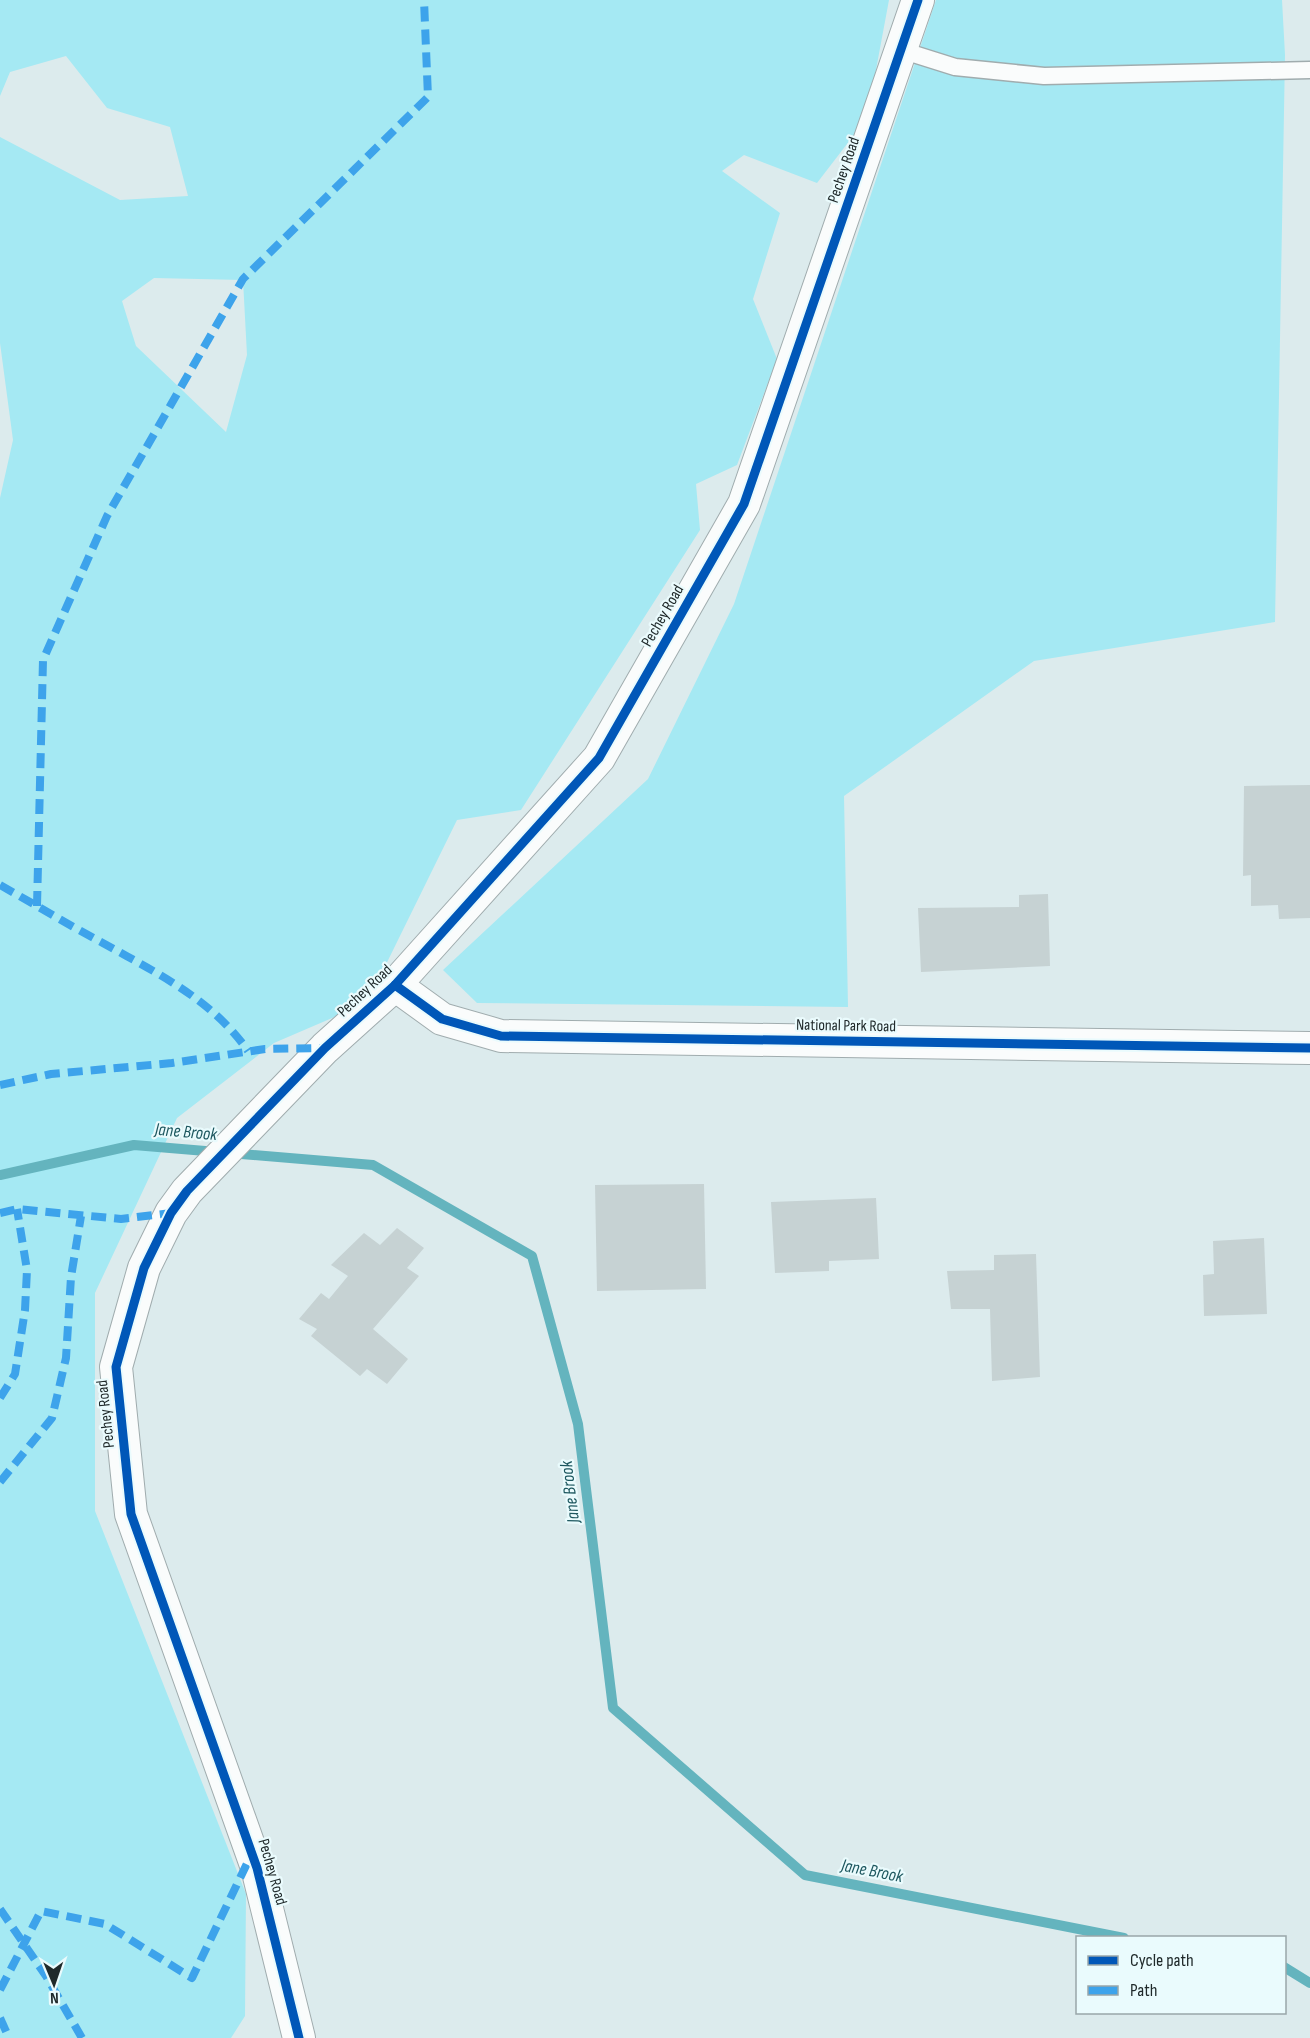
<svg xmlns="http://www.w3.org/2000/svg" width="1310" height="2038" font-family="'Sofia Sans Condensed',sans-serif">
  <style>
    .green { fill: #a5e9f3; fill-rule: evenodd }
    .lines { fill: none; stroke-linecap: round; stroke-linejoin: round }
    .stream { stroke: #64b4be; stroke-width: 10 }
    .building { fill: #c6d2d3 }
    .service-casing { stroke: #a0acae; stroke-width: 19 }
    .minor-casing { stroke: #a0acae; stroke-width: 34 }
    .service { stroke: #fafcfc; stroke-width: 16 }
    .minor { stroke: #fafcfc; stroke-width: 32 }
    .quiet { stroke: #3da3eb; stroke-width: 8; stroke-dasharray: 15 8; stroke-linecap: butt }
    .cycleway-casing { stroke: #eafbfd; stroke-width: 13 }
    .cycleway { stroke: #0057b8; stroke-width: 9 }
    .labels { text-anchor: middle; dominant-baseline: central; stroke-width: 4.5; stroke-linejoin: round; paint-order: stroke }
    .street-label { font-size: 16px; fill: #202a2b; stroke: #eafbfd }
    .water-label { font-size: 18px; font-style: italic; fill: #1d575f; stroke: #eafbfd }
  </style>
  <rect width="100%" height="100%" fill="#dcebed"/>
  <g class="green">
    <path d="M0,0H889L867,118L817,183L744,155L722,171L780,213L753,299L777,359L737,465L696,484L700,530L521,810L457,820L367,1003L274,1043L177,1118L95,1293V1511L246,1894L245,2016L231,2038H0V498L13,440L0,343V137L120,200L188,196L170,127L107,108L66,56L10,72L0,96ZM154,278L243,280L247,355L226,432L136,346L122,301Z"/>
    <polygon points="936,0 1282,0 1285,55 1275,622 1034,661 844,796 848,1007 477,1003 443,970 648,779 734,604"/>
  </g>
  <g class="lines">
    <g class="stream">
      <polyline points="0,1175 134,1145 373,1165 532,1256 578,1424 613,1708 805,1875 1124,1938"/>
      <polyline points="1284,1967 1310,1983"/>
    </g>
  </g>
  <g class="building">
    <polygon points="1310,785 1310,918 1279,919 1278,905 1251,906 1251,875 1243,876 1244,786"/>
    <polygon points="1048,894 1050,966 921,972 918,908 1019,907 1019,895"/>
    <polygon points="704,1184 706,1289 597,1291 595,1185"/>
    <polygon points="876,1198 879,1259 829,1261 829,1271 775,1273 771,1202"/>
    <polygon points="397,1228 424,1248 407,1268 419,1276 373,1329 408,1359 387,1384 367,1369 360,1376 311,1336 317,1329 299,1319 321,1293 329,1299 348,1276 331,1265 364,1233 380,1245"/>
    <polygon points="1264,1238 1267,1314 1204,1316 1203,1275 1214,1274 1213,1241"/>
    <polygon points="1036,1254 1040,1377 992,1381 990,1309 951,1309 947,1271 994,1270 994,1255"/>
  </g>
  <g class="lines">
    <defs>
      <polyline id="service" points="901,50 955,67 1044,76 1310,70"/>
      <g id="minor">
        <polyline points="395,985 442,1019 501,1036 1310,1048"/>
        <polyline points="299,2038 257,1868 131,1514 116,1367 144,1268 171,1213 187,1191 325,1048 395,985 599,758 744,504 918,0"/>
      </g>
    </defs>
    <use href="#service" class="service-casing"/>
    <use href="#minor" class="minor-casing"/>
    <use href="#service" class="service"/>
    <use href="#minor" class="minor"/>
    <g class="quiet">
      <path d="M0,885C34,904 67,924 101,942C155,972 212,999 248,1051"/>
      <polyline points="37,906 43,660 107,516 243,279 428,97 424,0"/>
      <polyline points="0,1085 51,1074 172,1063 265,1049 325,1048"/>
      <polyline points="0,1213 17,1209 121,1219 171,1213"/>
      <polyline points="0,1398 15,1374 25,1310 27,1270 17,1209"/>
      <polyline points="0,1482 52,1418 66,1358 71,1277 81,1216"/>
      <polyline points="0,1909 46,1976 82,2038"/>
      <polyline points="0,1990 41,1911 105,1924 192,1978 252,1853"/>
      <polyline points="0,2018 9,2038"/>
    </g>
    <defs>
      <g id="cycleway">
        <polyline points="395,985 442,1019 501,1036 1310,1048"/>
        <polyline points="299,2038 257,1868 131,1514 116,1367 144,1268 171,1213 187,1191 325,1048 395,985 599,758 744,504 918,0"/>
      </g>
    </defs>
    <use href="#cycleway" class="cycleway-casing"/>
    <use href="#cycleway" class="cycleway"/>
  </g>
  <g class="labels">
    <g class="street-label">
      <text transform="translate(844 170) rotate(-71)">Pechey Road</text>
      <text transform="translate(663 616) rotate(-60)">Pechey Road</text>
      <text transform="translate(365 991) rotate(-43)">Pechey Road</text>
      <text transform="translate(846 1026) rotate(1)">National Park Road</text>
      <text transform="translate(106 1414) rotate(-96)">Pechey Road</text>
      <text transform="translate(272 1872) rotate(74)">Pechey Road</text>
    </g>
    <g class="water-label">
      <text transform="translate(186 1132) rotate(5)">Jane Brook</text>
      <text transform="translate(570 1492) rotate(-97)">Jane Brook</text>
      <text transform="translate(872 1871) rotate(11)">Jane Brook</text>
    </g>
  </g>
  <rect x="1076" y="1936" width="210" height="78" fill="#eafbfd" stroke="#99a7a9" stroke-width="1.5"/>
  <rect x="1088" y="1956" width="30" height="9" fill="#0057b8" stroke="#99a7a9" stroke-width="1.5"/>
  <text x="1130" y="1966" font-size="18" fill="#202a2b">Cycle path</text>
  <rect x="1088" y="1986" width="30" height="9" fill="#3da3eb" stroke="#99a7a9" stroke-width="1.5"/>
  <text x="1130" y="1996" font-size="18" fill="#202a2b">Path</text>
  <g transform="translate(54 1984) rotate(178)" stroke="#eafbfd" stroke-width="4.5" paint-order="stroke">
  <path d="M0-4.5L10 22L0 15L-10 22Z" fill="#202a2b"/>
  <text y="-9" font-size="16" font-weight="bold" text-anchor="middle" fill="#202a2b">N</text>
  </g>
</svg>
